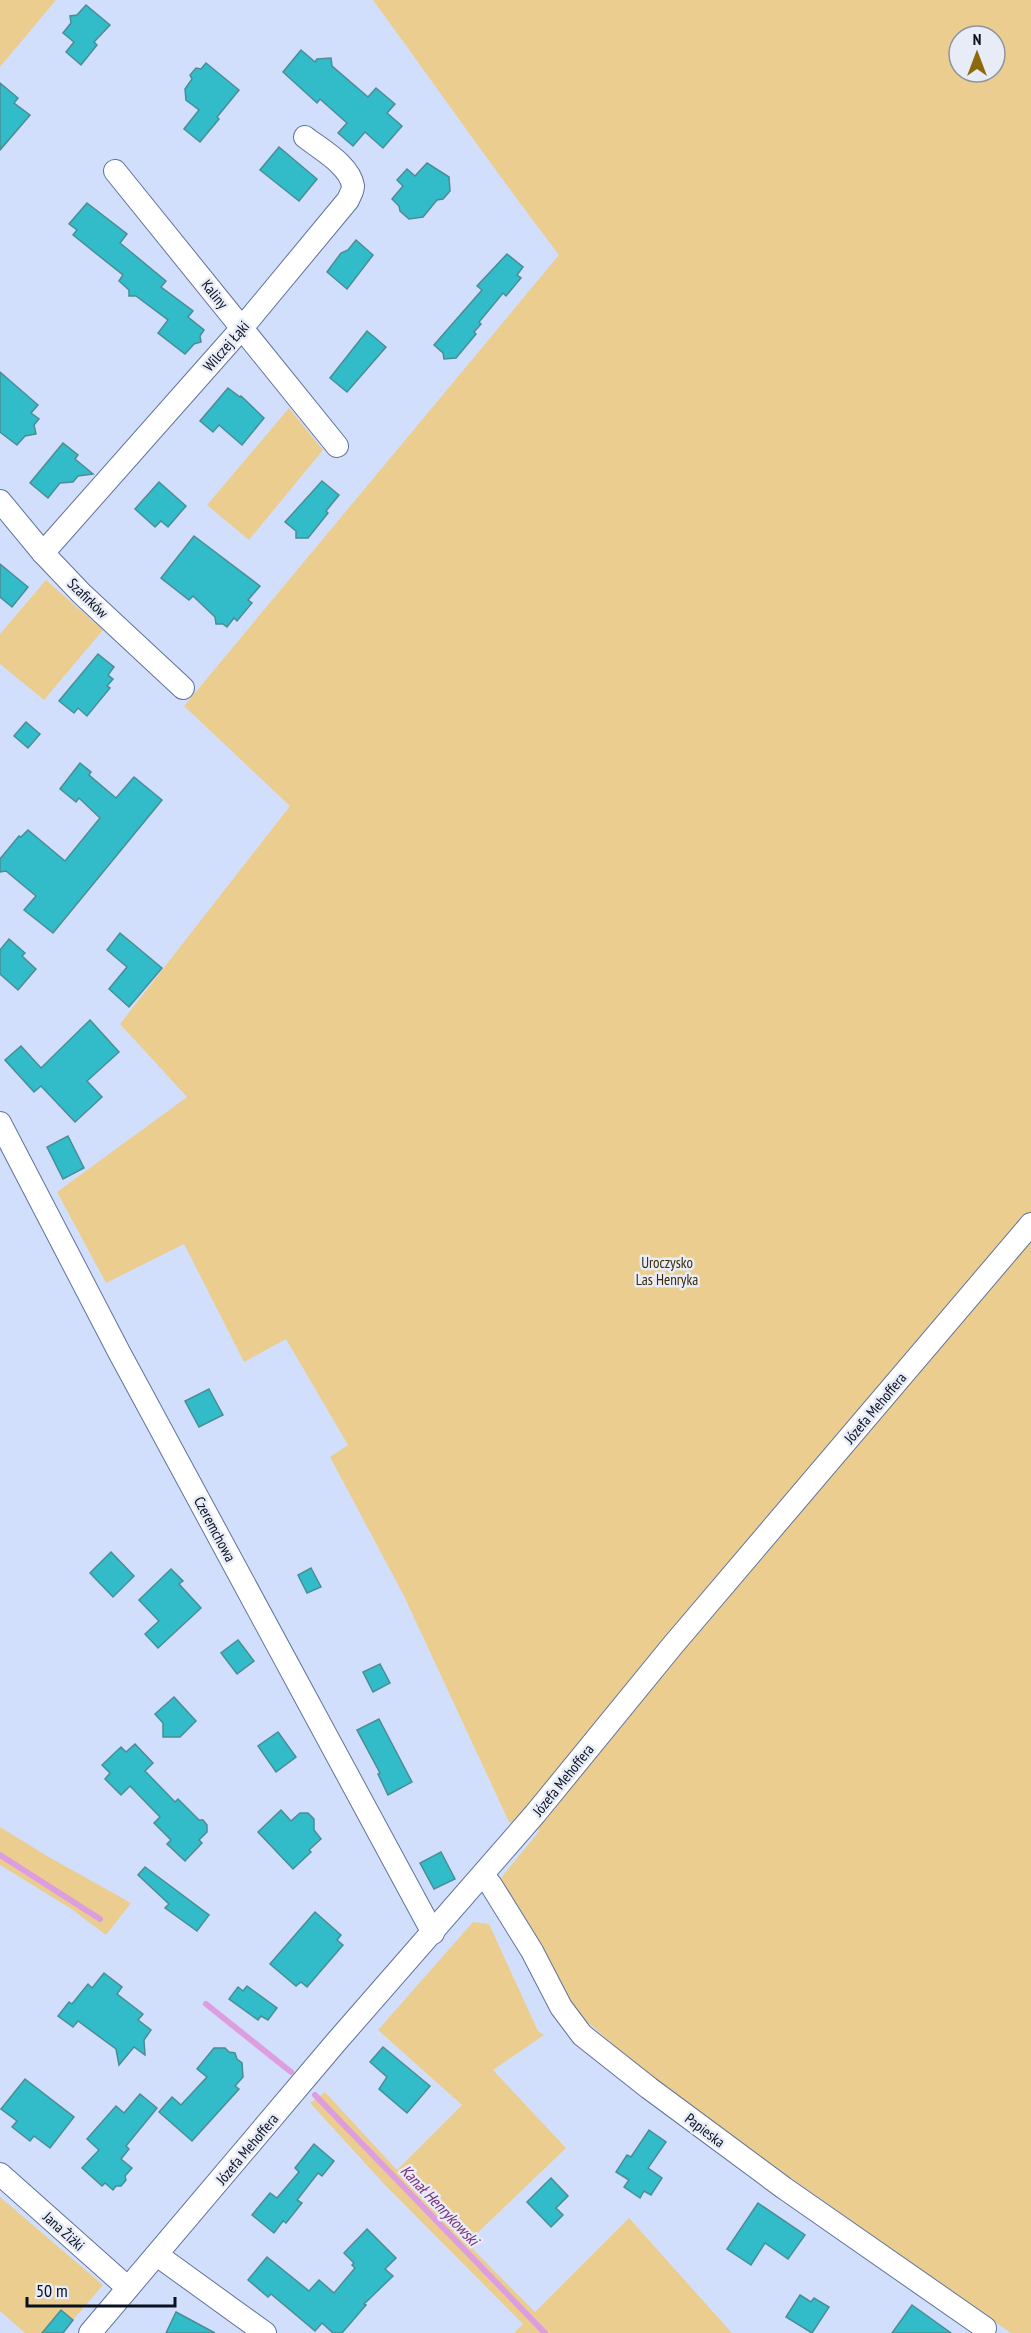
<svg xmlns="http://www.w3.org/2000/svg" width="1031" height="2333" font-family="'PT Sans Narrow',sans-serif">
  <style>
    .green { fill: #ebce8f; fill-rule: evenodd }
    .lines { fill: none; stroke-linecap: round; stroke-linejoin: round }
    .stream { stroke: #dd9edf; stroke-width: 6 }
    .building { fill: #32bcca; stroke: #498d95; stroke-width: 1.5 }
    .minor-casing { stroke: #60739d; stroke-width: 24 }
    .minor { stroke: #fff; stroke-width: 22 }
    .labels { text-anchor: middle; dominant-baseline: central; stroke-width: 5; stroke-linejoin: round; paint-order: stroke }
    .street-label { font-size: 15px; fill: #091020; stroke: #e7ecf6 }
    .park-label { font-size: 15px; fill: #3d2d06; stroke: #e7ecf6 }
    .water-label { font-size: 16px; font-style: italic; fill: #7a307e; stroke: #e7ecf6 }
  </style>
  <rect width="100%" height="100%" fill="#d2dffc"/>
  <g class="green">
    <polygon points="0,0 56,0 0,67"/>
    <path d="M373,0H1031V2333H1011L663,2088L576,2012L500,1879L540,1830L509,1822L404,1596L330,1457L348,1445L286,1339L244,1362L184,1244L106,1283L57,1192L187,1097L120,1024L290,806L184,706L559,255C495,171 435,85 373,0ZM959,36H995V72H959Z"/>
    <polygon points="289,408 323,450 249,540 207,505"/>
    <polygon points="46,580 103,630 44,700 0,664 0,634"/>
    <polygon points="0,1827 47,1856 131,1903 106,1935 70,1908 0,1865"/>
    <polygon points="473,1922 489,1924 538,2031 544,2035 493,2070 566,2148 467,2243 535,2312 629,2218 732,2333 514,2333 523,2324 385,2185 310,2103 325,2092 397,2170 462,2105 378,2030"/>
    <polygon points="0,2197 103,2285 73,2320 60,2310 44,2333 25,2333 0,2311"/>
  </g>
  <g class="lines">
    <g class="stream">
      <polyline points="0,1855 100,1919"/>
      <polyline points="206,2004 291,2072"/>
      <polyline points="315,2095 545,2333"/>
    </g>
  </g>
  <g class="building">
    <polygon points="86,5 110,25 94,42 97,45 81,65 66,52 74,42 63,33 71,23 70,16 77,15"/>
    <polygon points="301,50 315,62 317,59 331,58 332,66 368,97 376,88 395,104 387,113 402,126 383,148 365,132 353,146 338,133 347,123 320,99 317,103 283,72"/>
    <polygon points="206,63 239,90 217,117 219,119 200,142 184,129 199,110 186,100 185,89 192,79 190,75 196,68 201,69"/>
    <polygon points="0,83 18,98 14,103 30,115 0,150"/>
    <polygon points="279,147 317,179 299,201 260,170"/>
    <polygon points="427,163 449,177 450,191 443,199 437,200 423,217 409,219 400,211 399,206 392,199 403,186 397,180 407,169 415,176"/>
    <polygon points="87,203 127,234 120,243 166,281 161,287 193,311 188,317 204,330 200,336 201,342 194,344 185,354 158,333 168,320 136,296 129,296 129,290 119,281 123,275 73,235 77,230 69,224"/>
    <polygon points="356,240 373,255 347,289 327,272 341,253 348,250"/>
    <polygon points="507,254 523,267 517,275 521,278 506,296 503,293 479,322 481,324 474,332 476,334 456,358 444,359 443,353 434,345 482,290 477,286"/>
    <polygon points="367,331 386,347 347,392 330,378"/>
    <polygon points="0,372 38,405 31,413 39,419 34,425 36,434 25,436 17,445 0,432"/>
    <polygon points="228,388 240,397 241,396 264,418 242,445 219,425 213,432 200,421"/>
    <polygon points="63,443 78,455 75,459 93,474 78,476 73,482 60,483 48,498 30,483"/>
    <polygon points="322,481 339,495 326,511 328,513 308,538 296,538 296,531 285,522"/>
    <polygon points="159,482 186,506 168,527 161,521 155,527 135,509"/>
    <polygon points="194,536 260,586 248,600 252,603 237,621 234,618 227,627 223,624 216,624 215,617 193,596 189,600 161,578"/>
    <polygon points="0,564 28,587 12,607 0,597"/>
    <polygon points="98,654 114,667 108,675 113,679 107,686 110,688 87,716 78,708 74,713 59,701"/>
    <polygon points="26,722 40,734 28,748 14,736"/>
    <polygon points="80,763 91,772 89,775 116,798 134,777 162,800 53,933 24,910 36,896 6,871 0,872 0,859 19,836 21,837 28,830 65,861 100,818 79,798 76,802 60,789"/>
    <polygon points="120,933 162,968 129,1007 109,989 127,967 107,950"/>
    <polygon points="9,939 25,953 22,956 36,969 18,990 0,974 0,950"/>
    <polygon points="90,1020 119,1052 87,1081 102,1097 75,1122 41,1086 34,1092 5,1060 21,1046 41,1068"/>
    <polygon points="68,1136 84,1168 63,1179 47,1147"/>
    <polygon points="209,1389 223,1415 199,1427 185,1401"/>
    <polygon points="111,1552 134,1576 113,1597 90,1573"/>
    <polygon points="311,1568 321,1587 307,1593 298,1575"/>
    <polygon points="171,1569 183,1581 179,1584 201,1608 158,1648 145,1634 159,1621 139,1600"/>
    <polygon points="238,1640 254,1661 237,1674 221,1653"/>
    <polygon points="380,1664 390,1683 373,1692 363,1672"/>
    <polygon points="174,1697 196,1721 180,1737 163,1737 163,1723 155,1714"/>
    <polygon points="379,1719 412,1782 388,1795 378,1774 380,1773 357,1730"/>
    <polygon points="278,1732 296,1757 276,1772 258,1746"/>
    <polygon points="135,1744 153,1763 145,1771 175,1802 178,1799 199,1820 203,1820 207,1825 207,1832 199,1840 202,1843 185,1861 167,1844 171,1840 154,1823 160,1817 130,1786 121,1795 105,1779 110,1773 102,1765 121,1747 126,1752"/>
    <polygon points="281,1810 291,1821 300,1813 308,1813 314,1819 314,1830 321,1839 309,1850 311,1852 293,1869 258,1832"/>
    <polygon points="441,1852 455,1879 434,1889 420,1863"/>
    <polygon points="145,1867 209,1915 197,1931 165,1908 169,1904 138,1875"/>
    <polygon points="315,1912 341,1935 337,1940 343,1945 307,1987 301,1982 296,1986 270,1964"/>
    <polygon points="104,1973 122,1987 117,1994 143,2014 138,2020 151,2030 144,2040 145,2055 134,2047 119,2065 116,2049 78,2021 73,2027 58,2016 69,2002 72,2004 88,1984 92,1988"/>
    <polygon points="247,1986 277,2008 268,2020 261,2016 258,2020 229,1999 238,1987 243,1991"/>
    <polygon points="383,2047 430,2086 407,2113 379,2089 387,2077 370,2062"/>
    <polygon points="214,2048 225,2048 229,2052 235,2053 237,2059 242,2063 243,2077 235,2086 239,2089 192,2141 159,2112 172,2097 181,2105 207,2077 197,2069"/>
    <polygon points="25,2079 74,2117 50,2148 34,2136 30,2141 12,2127 17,2121 1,2109"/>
    <polygon points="140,2094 157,2108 126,2146 129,2149 121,2159 132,2168 125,2176 126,2180 121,2186 116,2186 113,2190 105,2183 102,2186 82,2168 99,2150 87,2139 116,2106 124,2113"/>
    <polygon points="649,2130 666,2142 648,2168 662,2178 651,2195 644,2191 640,2198 624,2187 629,2180 616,2172 627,2155 631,2157"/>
    <polygon points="314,2144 334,2161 322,2176 318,2173 297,2200 302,2203 286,2223 283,2221 274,2233 252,2215 270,2193 277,2198 299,2172 295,2168"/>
    <polygon points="551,2178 568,2196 556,2208 563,2215 551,2227 527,2202"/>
    <polygon points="758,2203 805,2235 788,2259 765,2243 751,2265 727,2249"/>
    <polygon points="367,2229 396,2258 385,2269 393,2276 364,2304 366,2305 342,2333 333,2333 322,2323 315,2331 271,2294 268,2297 248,2280 267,2257 309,2291 319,2280 334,2293 355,2268 352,2265 354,2263 344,2253"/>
    <polygon points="800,2295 811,2302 814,2298 829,2307 812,2333 786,2317"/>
    <polygon points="912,2305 951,2333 892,2333"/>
    <polygon points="61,2310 73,2320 63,2333 42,2333"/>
    <polygon points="176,2312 215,2333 166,2333"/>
  </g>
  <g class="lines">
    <defs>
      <g id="minor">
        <polyline points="115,171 337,446"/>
        <polyline points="0,501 43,553 81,593 183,688"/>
        <path d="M43,553L242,328L348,200C350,195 353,191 353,186C350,165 320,149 305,137"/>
        <polyline points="0,1123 119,1352 433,1933"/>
        <polyline points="483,1876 491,1885 532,1951 561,2007 582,2035 649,2088 784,2188 985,2328"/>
        <polyline points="0,2174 128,2288"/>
        <polyline points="157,2255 265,2333"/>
        <polyline points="90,2333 337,2041 535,1814 673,1645 1031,1224"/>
      </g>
    </defs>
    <use href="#minor" class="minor-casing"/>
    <use href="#minor" class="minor"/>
  </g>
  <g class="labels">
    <g class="street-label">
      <text transform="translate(215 294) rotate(51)">Kaliny</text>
      <text transform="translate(226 346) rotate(-49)">Wilczej Łąki</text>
      <text transform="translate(88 598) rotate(44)">Szafirków</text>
      <text transform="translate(875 1408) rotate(-50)">Józefa Mehoffera</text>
      <text transform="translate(215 1529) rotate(62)">Czeremchowa</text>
      <text transform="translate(563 1780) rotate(-51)">Józefa Mehoffera</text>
      <text transform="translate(705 2130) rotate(37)">Papieska</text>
      <text transform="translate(247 2149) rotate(-50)">Józefa Mehoffera</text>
      <text transform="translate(64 2231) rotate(42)">Jana Żiżki</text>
    </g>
    <g class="park-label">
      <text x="667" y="1262">Uroczysko<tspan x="667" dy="17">Las Henryka</tspan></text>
    </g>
    <g class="water-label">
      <text transform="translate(440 2205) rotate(46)">Kanał Henrykowski</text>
    </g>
  </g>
  <g transform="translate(977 54)"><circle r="28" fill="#e7ecf6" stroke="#8e94a0" stroke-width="1.5"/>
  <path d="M0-4.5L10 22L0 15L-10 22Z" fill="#8c6a0b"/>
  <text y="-9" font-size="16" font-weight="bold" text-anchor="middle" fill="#091020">N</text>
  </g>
  <path d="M27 2297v9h148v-9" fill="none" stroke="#091020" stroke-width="3"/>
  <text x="36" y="2297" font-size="18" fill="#091020" stroke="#e7ecf6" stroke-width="4.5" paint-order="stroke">50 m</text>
</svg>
